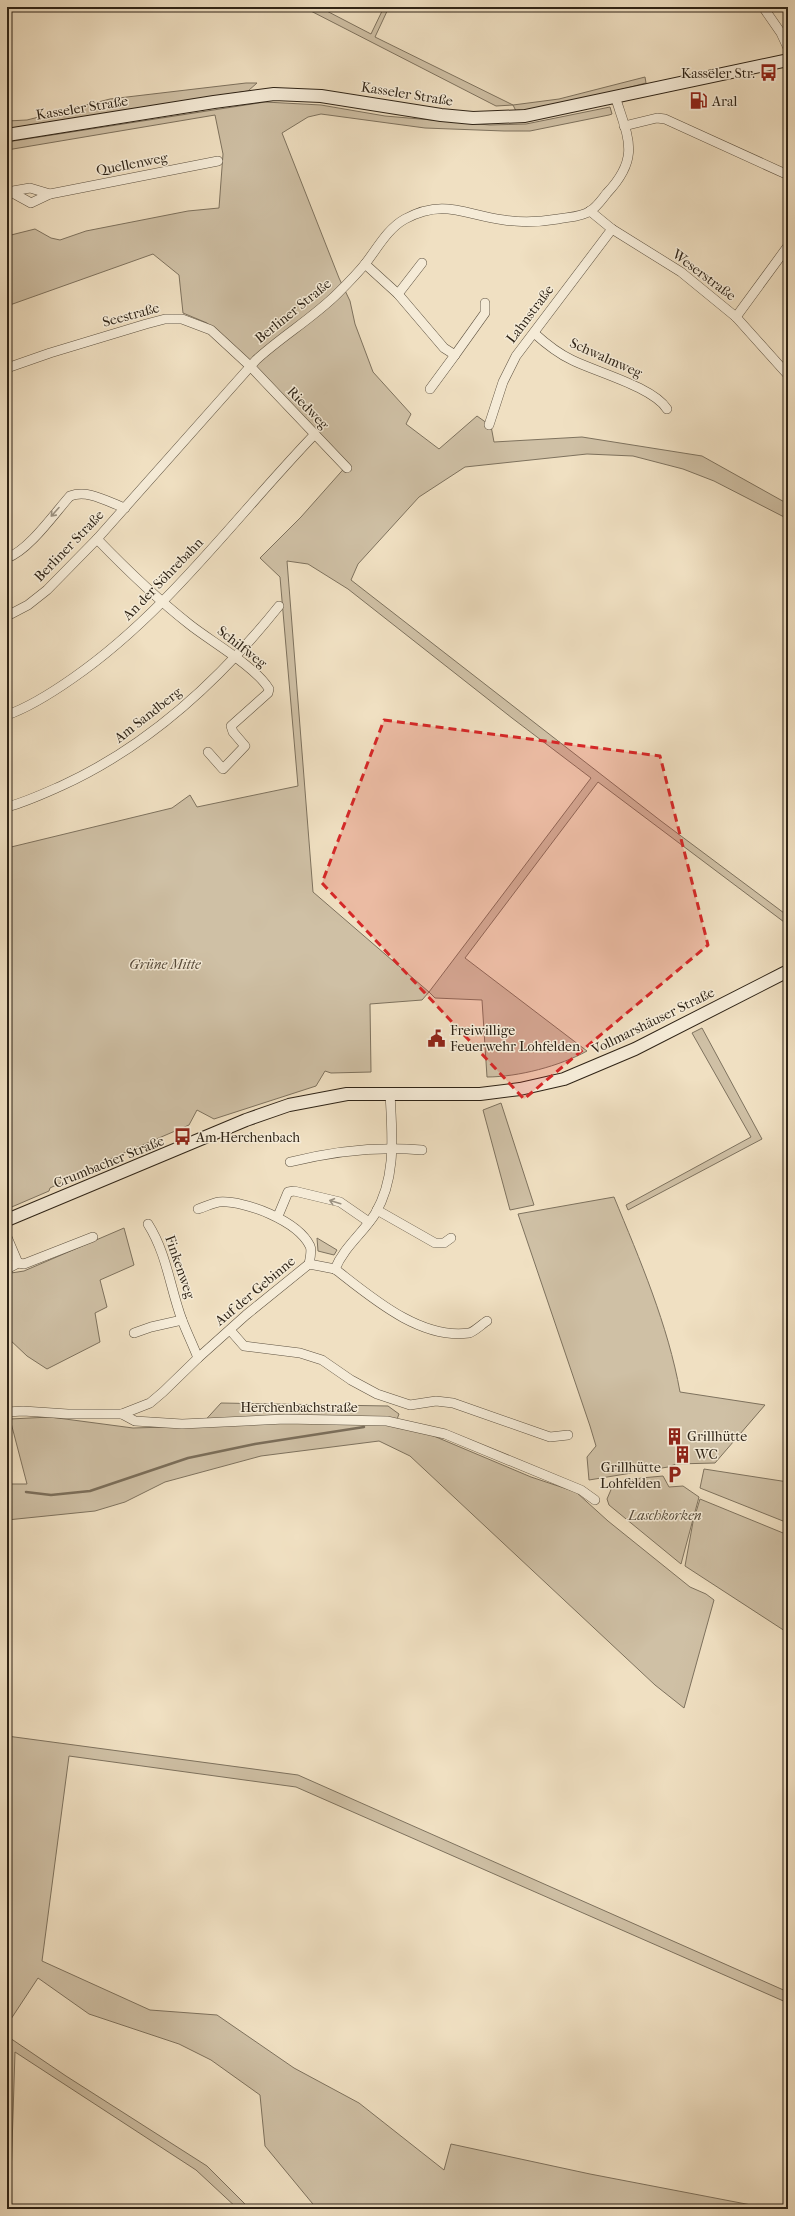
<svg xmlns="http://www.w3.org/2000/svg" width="795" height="2216" font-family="'IM FELL French Canon',serif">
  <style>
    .green { fill: #cfc0a5; stroke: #7e725e; fill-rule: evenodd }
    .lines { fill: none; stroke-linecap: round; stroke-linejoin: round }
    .stream { stroke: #7b6e5a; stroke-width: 2.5 }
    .minor-casing { stroke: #5e5241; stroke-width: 10 }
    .secondary-casing { stroke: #2e2316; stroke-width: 14 }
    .minor { stroke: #f5ebd7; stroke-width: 9 }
    .secondary { stroke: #f5ebd7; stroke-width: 12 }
    .oneway { stroke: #9b9180 }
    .marked { fill: #d62828; fill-opacity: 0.2; stroke: #d62828; stroke-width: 3; stroke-dasharray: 8 5; stroke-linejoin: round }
    .labels { text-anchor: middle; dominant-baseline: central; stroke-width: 3; stroke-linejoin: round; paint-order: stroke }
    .poi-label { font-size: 14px; fill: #2e2316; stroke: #f5ebd7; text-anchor: start }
    .street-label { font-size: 14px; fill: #2e2316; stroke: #f5ebd7 }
    .park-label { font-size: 14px; font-style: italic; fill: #564a3a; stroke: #f5ebd7 }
  </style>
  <rect width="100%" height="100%" fill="#f0e0c2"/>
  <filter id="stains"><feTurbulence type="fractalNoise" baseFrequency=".005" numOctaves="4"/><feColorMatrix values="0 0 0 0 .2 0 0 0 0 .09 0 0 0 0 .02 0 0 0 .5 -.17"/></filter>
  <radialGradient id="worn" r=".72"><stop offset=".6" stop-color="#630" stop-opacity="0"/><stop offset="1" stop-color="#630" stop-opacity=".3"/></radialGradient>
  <g class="green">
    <polygon points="303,7 319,7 371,34 384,7 389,7 375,37 513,105 559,99 645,77 646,83 557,106 516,111 513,105 496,106"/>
    <polygon points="246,83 257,83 248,91 7,129 7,121 27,120 110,99"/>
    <path d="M265,102L321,105L385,116L490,125L526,124L610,107L612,114L609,115L530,131H504L425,128L321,114L308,117L282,133L339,278L350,301L355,324L373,372L411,414L406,424L439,449L477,416L491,426L494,442L582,437L702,456L788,504V519L714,481L683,469L633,456L587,454L465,467L419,497L358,564L351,580L661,821L788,916V925L598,782L465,958L587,1051C560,1066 518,1077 487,1077L482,1000L435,998L429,992L422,1000L370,1004L371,1072L331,1073L325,1071L316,1086L214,1119L197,1110L189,1125L108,1160L50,1188L49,1191L7,1209V848L172,808L190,795L197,807L298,786L280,577L260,558L301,517L348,464L244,356L207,323L183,313L179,275L153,254L7,306V236L35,229L51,238L60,240L86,231L188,211L219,208L223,154L215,115L7,150V142ZM287,561L308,564L348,589L512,718L591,778L429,992L313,892Z"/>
    <polygon points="702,1028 762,1139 628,1210 626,1205 751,1137 692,1033"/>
    <polygon points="501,1103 534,1205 510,1210 483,1110"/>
    <path d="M614,1197C640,1260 668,1325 680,1392L765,1405L715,1463L676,1464L668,1467L589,1480L587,1457L596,1446L590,1426L518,1214Z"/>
    <polygon points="124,1228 134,1265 100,1280 107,1307 95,1313 100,1342 47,1369 27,1356 8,1338 7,1287 11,1273 24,1271"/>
    <polygon points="317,1238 337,1250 334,1255 318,1251"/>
    <polygon points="221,1403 388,1406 399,1414 394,1427 429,1434 531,1477 576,1492 608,1521 690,1587 706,1594 714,1600 684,1708 655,1685 410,1456 379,1441 261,1456 165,1482 125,1502 95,1511 7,1520 7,1484 27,1484 10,1419 50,1417 133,1428 200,1426"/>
    <polygon points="704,1469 788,1482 788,1523 700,1488"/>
    <polygon points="663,1476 669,1487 683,1486 699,1497 681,1564 609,1505 607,1499 613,1485 641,1478"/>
    <polygon points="700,1499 788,1535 788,1633 685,1566 693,1522"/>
    <polygon points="7,1736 298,1775 788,1992 788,2003 296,1787 69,1756 42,1961 150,2010 217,2015 294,2068 359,2103 444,2170 451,2144 590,2174 772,2209 317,2209 265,2146 260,2095 211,2060 179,2044 89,2014 38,1978 7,2025"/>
    <polygon points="7,2036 66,2076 207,2166 250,2209 238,2209 196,2170 15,2052 10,2209 7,2209"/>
  </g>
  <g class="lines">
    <polyline class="stream" points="26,1492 51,1495 90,1491 188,1458 255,1444 364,1427"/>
    <defs>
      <g id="minor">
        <polyline points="763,7 781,33 788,48"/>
        <polyline points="624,126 657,118 665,119 788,175"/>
        <polyline points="7,192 30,188 50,194 218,161"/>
        <polyline points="11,192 31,203 50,194"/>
        <polyline points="590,211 612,229 681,272 736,317 788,375"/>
        <polyline points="365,264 398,294 444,348 455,355 485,313 485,303"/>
        <polyline points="398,294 422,263"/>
        <polyline points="736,317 788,246"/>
        <path d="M534,333C545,343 557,353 572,360C596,372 653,387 667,409"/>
        <polyline points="7,368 50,353 146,324 165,319 182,319 211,330 250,366 347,468"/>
        <polyline points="430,389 455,355"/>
        <polyline points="489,425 503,382 516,356 612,229"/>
        <path d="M97,539C126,569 156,598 189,624C210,641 255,666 269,689L268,693L231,726L233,732L245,746L223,769L208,752"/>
        <path d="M7,558C29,550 54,514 70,496C88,489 108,502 125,508"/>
        <path d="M7,616L28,605L47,590L97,539L256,360C282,336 313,318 338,293C347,284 357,274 365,264C377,249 387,229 405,219C444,198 465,215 504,220C523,223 540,222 558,219C568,217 582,217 590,211C597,207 602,199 607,193C641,157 628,138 615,96"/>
        <path d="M7,715C30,707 53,692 73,678C168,612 235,517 315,434"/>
        <path d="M7,807C26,802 43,794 61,786C149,746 219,681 279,606"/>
        <path d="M290,1162C334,1151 376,1146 422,1150"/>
        <path d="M198,1209C205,1207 212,1203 219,1202C245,1200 298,1221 310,1246C312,1250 310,1259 309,1264"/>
        <polyline points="377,1210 435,1243 444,1243 451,1238"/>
        <polyline points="278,1216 288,1192 294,1191 340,1202 369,1222"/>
        <path d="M148,1224C167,1254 170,1288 182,1320C187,1333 193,1345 198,1358"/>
        <polyline points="7,1237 18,1263 24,1264 93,1237"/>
        <polyline points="7,1269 18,1263"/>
        <path d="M335,1269C344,1247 363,1233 375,1214C397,1177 392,1134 390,1093"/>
        <path d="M335,1269C371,1297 420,1340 469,1333C474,1332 482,1324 487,1321"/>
        <polyline points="230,1330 244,1346 300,1353 322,1360 351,1380 377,1394 410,1405 436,1401 453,1403 550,1437 568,1435"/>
        <polyline points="134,1333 151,1327 182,1320"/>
        <polyline points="7,1412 23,1411 68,1414 122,1414 135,1421 182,1424 285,1419 387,1421 445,1434 581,1490 595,1500"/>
        <polyline points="122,1414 150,1403 163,1392 198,1358 246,1315 309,1264 335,1269"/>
      </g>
      <g id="secondary">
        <polyline points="7,135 214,102 274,94 321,96 441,115 473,118 525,116 788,60"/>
        <polyline points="7,1220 246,1120 289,1105 347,1094 480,1094 520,1089 564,1079 635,1049 788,971"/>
      </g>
    </defs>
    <use href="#minor" class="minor-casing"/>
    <use href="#secondary" class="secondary-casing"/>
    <use href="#minor" class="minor"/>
    <use href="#secondary" class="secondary"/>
  </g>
  <defs><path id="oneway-shaft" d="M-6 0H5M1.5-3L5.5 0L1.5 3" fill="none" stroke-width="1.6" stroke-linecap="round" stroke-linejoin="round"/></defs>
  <g class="oneway">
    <use href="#oneway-shaft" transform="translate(55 512) rotate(132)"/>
    <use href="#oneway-shaft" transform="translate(335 1202) rotate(-163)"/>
  </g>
  <path class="marked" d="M384,720L660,756L708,945L524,1099L322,883Z"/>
  <defs>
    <symbol id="bus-bare" viewBox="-9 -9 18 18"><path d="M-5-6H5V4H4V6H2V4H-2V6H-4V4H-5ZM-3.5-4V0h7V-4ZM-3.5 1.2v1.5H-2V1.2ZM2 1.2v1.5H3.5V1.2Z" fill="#8f2418" stroke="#f5ebd7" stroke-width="2.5" paint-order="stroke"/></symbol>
    <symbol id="fuel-bare" viewBox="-9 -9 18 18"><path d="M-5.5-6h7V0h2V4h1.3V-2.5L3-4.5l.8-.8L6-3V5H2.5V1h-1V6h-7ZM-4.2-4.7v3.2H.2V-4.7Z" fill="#8f2418" stroke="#f5ebd7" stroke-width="2.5" paint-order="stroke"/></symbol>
    <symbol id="civic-bare" viewBox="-9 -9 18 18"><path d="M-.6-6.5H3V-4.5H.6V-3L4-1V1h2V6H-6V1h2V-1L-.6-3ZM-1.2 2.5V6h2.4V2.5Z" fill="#8f2418" stroke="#f5ebd7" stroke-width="2.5" paint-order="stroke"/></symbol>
    <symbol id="building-bare" viewBox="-9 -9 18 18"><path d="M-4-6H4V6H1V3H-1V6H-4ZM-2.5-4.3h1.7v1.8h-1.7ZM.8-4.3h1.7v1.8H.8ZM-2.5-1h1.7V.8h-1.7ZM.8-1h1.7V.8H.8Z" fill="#8f2418" stroke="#f5ebd7" stroke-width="2.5" paint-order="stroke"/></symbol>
    <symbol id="parking-bare" viewBox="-9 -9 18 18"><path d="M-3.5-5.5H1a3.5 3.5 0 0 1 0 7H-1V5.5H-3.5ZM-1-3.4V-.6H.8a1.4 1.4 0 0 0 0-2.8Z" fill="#8f2418" stroke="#f5ebd7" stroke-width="2.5" paint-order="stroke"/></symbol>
  </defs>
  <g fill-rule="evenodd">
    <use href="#bus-bare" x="756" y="60" width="25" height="25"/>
    <use href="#fuel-bare" x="686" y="88" width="25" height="25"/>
    <use href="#civic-bare" x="424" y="1026" width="25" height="25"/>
    <use href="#bus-bare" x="170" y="1124" width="25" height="25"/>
    <use href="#building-bare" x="662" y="1424" width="25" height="25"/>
    <use href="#building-bare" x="670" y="1442" width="25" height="25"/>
    <use href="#parking-bare" x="662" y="1462" width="25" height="25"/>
  </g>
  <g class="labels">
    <g class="poi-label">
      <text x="755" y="73" text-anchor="end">Kasseler Str.</text>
      <text x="712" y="101">Aral</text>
      <text x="450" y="1030">Freiwillige<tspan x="450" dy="16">Feuerwehr Lohfelden</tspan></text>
      <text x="196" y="1137">Am Herchenbach</text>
      <text x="687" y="1436">Grillhütte</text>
      <text x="695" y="1454">WC</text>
      <text x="661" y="1467" text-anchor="end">Grillhütte<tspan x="661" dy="16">Lohfelden</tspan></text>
    </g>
    <g class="street-label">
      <text transform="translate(407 94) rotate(9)">Kasseler Straße</text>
      <text transform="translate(82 108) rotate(-9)">Kasseler Straße</text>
      <text transform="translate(132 164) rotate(-11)">Quellenweg</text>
      <text transform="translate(704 275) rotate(37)">Weserstraße</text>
      <text transform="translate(293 311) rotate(-39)">Berliner Straße</text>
      <text transform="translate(530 314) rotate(-53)">Lahnstraße</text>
      <text transform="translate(131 315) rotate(-15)">Seestraße</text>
      <text transform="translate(606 358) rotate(24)">Schwalmweg</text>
      <text transform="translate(308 408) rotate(46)">Riedweg</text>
      <text transform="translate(69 546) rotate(-46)">Berliner Straße</text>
      <text transform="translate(163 579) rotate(-46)">An der Söhrebahn</text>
      <text transform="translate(242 647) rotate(38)">Schilfweg</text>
      <text transform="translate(148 715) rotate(-38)">Am Sandberg</text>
      <text transform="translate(653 1021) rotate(-26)">Vollmarshäuser Straße</text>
      <text transform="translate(109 1162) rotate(-22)">Crumbacher Straße</text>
      <text transform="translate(180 1267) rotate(71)">Finkenweg</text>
      <text transform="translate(255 1291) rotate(-40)">Auf der Gebinne</text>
      <text x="299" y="1407">Herchenbachstraße</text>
    </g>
    <g class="park-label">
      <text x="165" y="964">Grüne Mitte</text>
      <text x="665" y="1515">Laschkorken</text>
    </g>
  </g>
  <rect width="795" height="2216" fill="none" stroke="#f0e0c2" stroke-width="24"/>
  <rect x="8" y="8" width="779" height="2200" fill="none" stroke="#2e2316" stroke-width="2"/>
  <rect x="12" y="12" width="771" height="2192" fill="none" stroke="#2e2316"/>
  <rect width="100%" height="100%" filter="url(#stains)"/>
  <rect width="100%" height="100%" fill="url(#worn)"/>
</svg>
